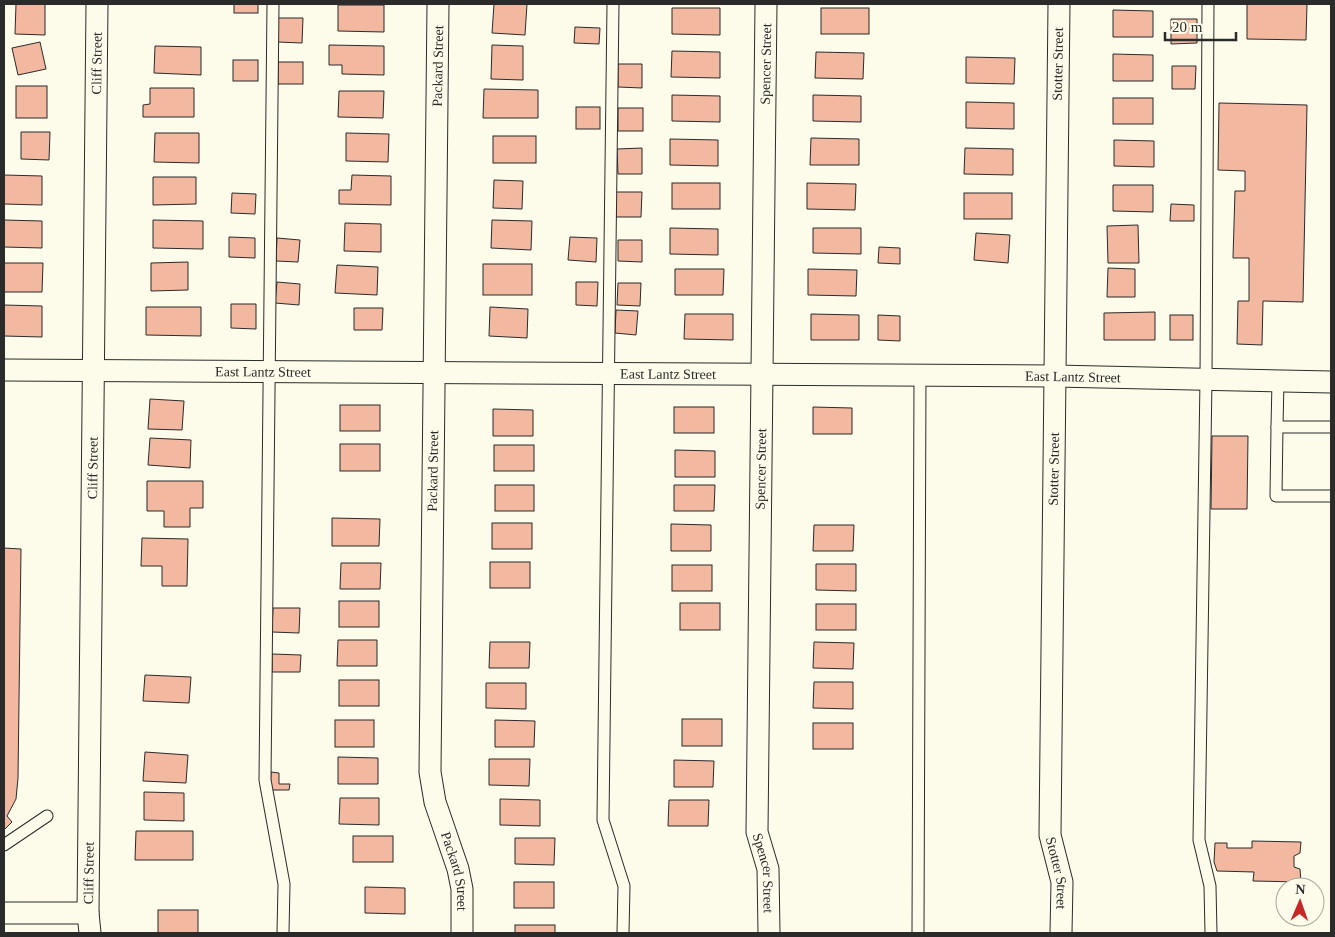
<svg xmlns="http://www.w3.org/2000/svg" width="1335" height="937" font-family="Georgia,serif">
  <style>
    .building { fill: #f2b8a0; stroke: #2b2b2b }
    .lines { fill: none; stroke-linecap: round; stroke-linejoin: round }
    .lane-casing { stroke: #2b2b2b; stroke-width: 13 }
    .street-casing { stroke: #2b2b2b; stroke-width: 23 }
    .lane { stroke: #fdfbea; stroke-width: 11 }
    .street { stroke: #fdfbea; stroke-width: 21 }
    .labels { text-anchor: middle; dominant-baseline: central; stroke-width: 4; stroke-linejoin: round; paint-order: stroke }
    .street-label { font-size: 14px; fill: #2b2b2b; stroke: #fdfbea }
  </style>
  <rect width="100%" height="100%" fill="#fdfbea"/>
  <g class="building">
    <polygon points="16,4 45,4 45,35 15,34"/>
    <rect x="234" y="4" width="24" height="9"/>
    <polygon points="494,4 527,4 525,35 492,33"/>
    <polygon points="1247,4 1307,4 1306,40 1247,39"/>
    <polygon points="338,5 384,5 384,32 338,31"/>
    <polygon points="672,8 720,8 720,35 672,34"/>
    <rect x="821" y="8" width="48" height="26"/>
    <polygon points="1113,10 1153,11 1153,37 1113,37"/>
    <polygon points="278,18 303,18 302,43 278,42"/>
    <polygon points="1171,19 1197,19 1197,43 1171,44"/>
    <polygon points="575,27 600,28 599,44 574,43"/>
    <polygon points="40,42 46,69 18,75 12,48"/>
    <polygon points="329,45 384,46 384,75 342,74 342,65 329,65"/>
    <polygon points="492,45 523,46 523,80 491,79"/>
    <polygon points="155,46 201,47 201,75 154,73"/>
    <polygon points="672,51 720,52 720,78 671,77"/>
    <polygon points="816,52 864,53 863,79 815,78"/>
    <polygon points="1113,54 1153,55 1153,81 1113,81"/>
    <polygon points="966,57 1015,58 1014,84 966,83"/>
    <rect x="233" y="60" width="25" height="21"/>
    <rect x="278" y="62" width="25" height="22"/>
    <polygon points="618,64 642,64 642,88 618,87"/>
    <polygon points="1172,66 1196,66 1195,89 1172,89"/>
    <rect x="16" y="86" width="31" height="32"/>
    <polygon points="150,88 194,88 194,117 143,117 143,105 150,104"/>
    <polygon points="484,89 538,90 538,118 483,118"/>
    <polygon points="339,91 384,91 383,118 338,117"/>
    <polygon points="672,95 720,96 720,122 672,121"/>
    <polygon points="813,95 861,96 861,122 813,121"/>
    <rect x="1113" y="98" width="40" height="26"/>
    <polygon points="966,102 1014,103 1014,129 966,128"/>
    <polygon points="1219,103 1307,105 1303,302 1263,301 1262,345 1237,344 1238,301 1249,301 1249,258 1233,258 1235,191 1245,191 1245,171 1218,170"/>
    <rect x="576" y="107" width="24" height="22"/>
    <rect x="618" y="108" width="25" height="23"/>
    <polygon points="21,132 50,132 49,160 21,159"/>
    <polygon points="155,133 199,133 199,163 154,162"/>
    <polygon points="346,133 389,134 388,162 346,161"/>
    <rect x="493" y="136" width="43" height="27"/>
    <polygon points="811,138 859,139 859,165 810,165"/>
    <polygon points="670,139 718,140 718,166 670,165"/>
    <polygon points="1114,140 1154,141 1154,167 1114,166"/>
    <polygon points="642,148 642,174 618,174 617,149"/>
    <polygon points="965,148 1013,149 1013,175 964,174"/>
    <polygon points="4,175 42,176 42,205 4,204"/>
    <polygon points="352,175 391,176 391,205 339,204 339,190 351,190"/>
    <polygon points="153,177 196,177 196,204 153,205"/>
    <polygon points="494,180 523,181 522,209 493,208"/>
    <rect x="672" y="183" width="48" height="26"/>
    <polygon points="807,183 856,184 855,210 807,209"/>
    <polygon points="1113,185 1153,185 1153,212 1113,211"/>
    <polygon points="616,192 642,192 641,217 616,217"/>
    <polygon points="232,193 256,194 255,214 231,213"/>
    <rect x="964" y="193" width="48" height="26"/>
    <polygon points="1171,204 1194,205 1194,221 1170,221"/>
    <polygon points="4,220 42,221 42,248 4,247"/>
    <polygon points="153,220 203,221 203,249 153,248"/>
    <polygon points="492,220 532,221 531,250 491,248"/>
    <polygon points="345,223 381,224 381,252 344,251"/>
    <polygon points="1138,225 1139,263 1108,263 1107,226"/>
    <polygon points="670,228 718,229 718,255 670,254"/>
    <polygon points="813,228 861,228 861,254 813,253"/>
    <polygon points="976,233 1010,235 1008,263 974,260"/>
    <polygon points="229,237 255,238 255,258 229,257"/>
    <polygon points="570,237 597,238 596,262 568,260"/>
    <polygon points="277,238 300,240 298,262 276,261"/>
    <polygon points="618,240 642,240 642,262 618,261"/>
    <polygon points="879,247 900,248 900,264 878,263"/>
    <polygon points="188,262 188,290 151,291 151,263"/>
    <polygon points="4,263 43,263 42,292 4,292"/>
    <rect x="483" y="264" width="49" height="31"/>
    <polygon points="337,265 378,267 377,295 335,293"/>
    <polygon points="1108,268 1135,269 1135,297 1107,297"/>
    <polygon points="675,269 724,269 723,295 675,295"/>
    <polygon points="808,269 857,270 856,296 808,295"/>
    <polygon points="277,282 300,284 299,305 275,303"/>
    <polygon points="576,282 598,282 597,306 576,305"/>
    <polygon points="618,283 641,283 640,306 617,305"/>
    <polygon points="231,304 256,304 256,329 231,328"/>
    <polygon points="4,305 42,306 42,337 4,336"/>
    <polygon points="146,307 201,307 201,336 146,335"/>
    <polygon points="490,307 528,309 527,338 489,336"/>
    <polygon points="354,308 383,308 382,330 354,330"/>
    <polygon points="616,310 638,311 636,335 615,333"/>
    <polygon points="1155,312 1155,340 1104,340 1104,313"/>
    <polygon points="685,314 733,314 733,340 684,339"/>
    <polygon points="811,314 859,315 859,340 811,340"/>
    <polygon points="878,315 900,316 900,341 878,340"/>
    <rect x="1170" y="315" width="23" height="25"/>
    <polygon points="150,399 184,401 182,430 148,429"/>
    <rect x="340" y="405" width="40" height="26"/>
    <rect x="674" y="407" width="40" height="26"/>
    <polygon points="813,407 852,408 852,434 813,434"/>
    <polygon points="493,409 533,410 533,436 493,436"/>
    <polygon points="1212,436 1248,436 1247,509 1211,509"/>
    <polygon points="150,438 191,440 190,468 148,465"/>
    <rect x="340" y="444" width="40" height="27"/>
    <rect x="494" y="445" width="40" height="26"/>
    <polygon points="675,450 715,451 715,477 675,477"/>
    <polygon points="147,481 203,481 203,508 190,508 190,527 164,527 164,511 147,511"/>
    <rect x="495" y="485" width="39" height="26"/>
    <polygon points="674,485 715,485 714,511 674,511"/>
    <polygon points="332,518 380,519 379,546 332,546"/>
    <rect x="492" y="523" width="40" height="26"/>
    <polygon points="671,524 711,525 711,551 671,551"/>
    <polygon points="814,525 854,525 853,551 813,551"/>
    <polygon points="142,538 188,539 187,586 162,586 162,566 141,566"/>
    <polygon points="4,548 21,549 18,778 16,799 7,816 12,822 4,830"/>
    <rect x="490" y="562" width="40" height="26"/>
    <polygon points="341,563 381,563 380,589 340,589"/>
    <polygon points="816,564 856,564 856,591 816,590"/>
    <rect x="672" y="565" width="40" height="26"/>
    <rect x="339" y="601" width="40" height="26"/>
    <rect x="680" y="603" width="40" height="27"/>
    <rect x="816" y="604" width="40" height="26"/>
    <polygon points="273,608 300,608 299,633 272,632"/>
    <polygon points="338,640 377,640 377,666 337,666"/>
    <polygon points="490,642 530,642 529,668 489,668"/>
    <polygon points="814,642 854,643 853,669 813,668"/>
    <polygon points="272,654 301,655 300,672 272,672"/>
    <polygon points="145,675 191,677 189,703 143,701"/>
    <rect x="339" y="680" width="40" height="26"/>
    <polygon points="814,682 853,682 853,709 813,708"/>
    <polygon points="486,683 526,683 526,709 486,708"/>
    <rect x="682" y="719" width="40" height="27"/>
    <rect x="335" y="720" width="39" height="27"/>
    <polygon points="495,720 535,721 534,747 495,747"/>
    <rect x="813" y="723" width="40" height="26"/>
    <polygon points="145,752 188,755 186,783 143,781"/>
    <polygon points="338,757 378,758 378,784 338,784"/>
    <polygon points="489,759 530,759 529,786 489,785"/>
    <polygon points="674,760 714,761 713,787 674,787"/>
    <polygon points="271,772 279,773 279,784 290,784 289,790 270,790"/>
    <polygon points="144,792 184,793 184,821 144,820"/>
    <polygon points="340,798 379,798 379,825 339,824"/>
    <polygon points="500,799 540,800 540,826 500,825"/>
    <polygon points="669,800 709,800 708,826 668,826"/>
    <polygon points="136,831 193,831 193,860 135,860"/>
    <rect x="353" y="836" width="40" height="26"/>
    <polygon points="515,838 555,838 554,865 515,864"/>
    <polygon points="1252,841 1301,842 1300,853 1294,856 1294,867 1300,869 1301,882 1253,881 1254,872 1217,871 1214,862 1215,843 1227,843 1227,848 1252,848"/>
    <rect x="514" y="882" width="40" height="26"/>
    <polygon points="365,887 405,888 405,914 365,913"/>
    <rect x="158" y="910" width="40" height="23"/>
    <rect x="515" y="925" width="40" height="8"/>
  </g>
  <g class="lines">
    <defs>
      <g id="lane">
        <polyline points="273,4 265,780 284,884 283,933"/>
        <polyline points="613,4 603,820 624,886 623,933"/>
        <polyline points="1208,4 1206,379 1199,840 1210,886 1211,933"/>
        <polyline points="1277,427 1278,381"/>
        <polyline points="1331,427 1277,427 1276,496 1331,496"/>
        <polyline points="4,845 47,816"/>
        <polyline points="918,933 920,376"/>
      </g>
      <g id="street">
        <path id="s1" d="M438,4L430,772L435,802L458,869L462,889V933"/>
        <path id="s2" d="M766,4L757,832L768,869L769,933"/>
        <path id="s3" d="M1059,4L1050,835L1062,882L1061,933"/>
        <path id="s4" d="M4,370L1055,376L1331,382"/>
        <polyline points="4,913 88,913"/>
        <path id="s5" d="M90,933L88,913L97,4"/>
      </g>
    </defs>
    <use href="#lane" class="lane-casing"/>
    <use href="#street" class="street-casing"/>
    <use href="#lane" class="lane"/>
    <use href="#street" class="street"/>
  </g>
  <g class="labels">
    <g class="street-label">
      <text stroke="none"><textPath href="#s5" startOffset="870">Cliff Street</textPath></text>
      <text transform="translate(766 64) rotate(-89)">Spencer Street</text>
      <text transform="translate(1058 64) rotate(-89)">Stotter Street</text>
      <text transform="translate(438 66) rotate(-89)">Packard Street</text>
      <text stroke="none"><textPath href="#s4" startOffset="259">East Lantz Street</textPath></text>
      <text stroke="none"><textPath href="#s4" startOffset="664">East Lantz Street</textPath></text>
      <text stroke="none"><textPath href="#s4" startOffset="1069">East Lantz Street</textPath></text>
      <text stroke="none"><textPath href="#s5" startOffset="465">Cliff Street</textPath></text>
      <text transform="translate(761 469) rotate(-89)">Spencer Street</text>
      <text transform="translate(1054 469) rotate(-89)">Stotter Street</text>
      <text transform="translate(433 471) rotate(-89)">Packard Street</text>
      <text stroke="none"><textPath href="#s1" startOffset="871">Packard Street</textPath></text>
      <text stroke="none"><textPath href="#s2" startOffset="870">Spencer Street</textPath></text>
      <text stroke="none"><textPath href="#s3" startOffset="870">Stotter Street</textPath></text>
      <text stroke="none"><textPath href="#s5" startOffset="60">Cliff Street</textPath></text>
    </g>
  </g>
  <rect width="1335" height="937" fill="none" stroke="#2b2b2b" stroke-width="10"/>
  <g transform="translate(1300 902) rotate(2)"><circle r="24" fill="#fdfbea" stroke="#a9a89e"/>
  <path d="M0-4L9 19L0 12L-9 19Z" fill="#c62828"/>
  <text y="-8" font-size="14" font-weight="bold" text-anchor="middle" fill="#2b2b2b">N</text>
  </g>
  <path d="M1165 32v8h71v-8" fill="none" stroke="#2b2b2b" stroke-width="2.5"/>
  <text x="1172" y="32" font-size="15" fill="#2b2b2b" stroke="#fdfbea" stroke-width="4" paint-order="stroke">20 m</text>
</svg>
